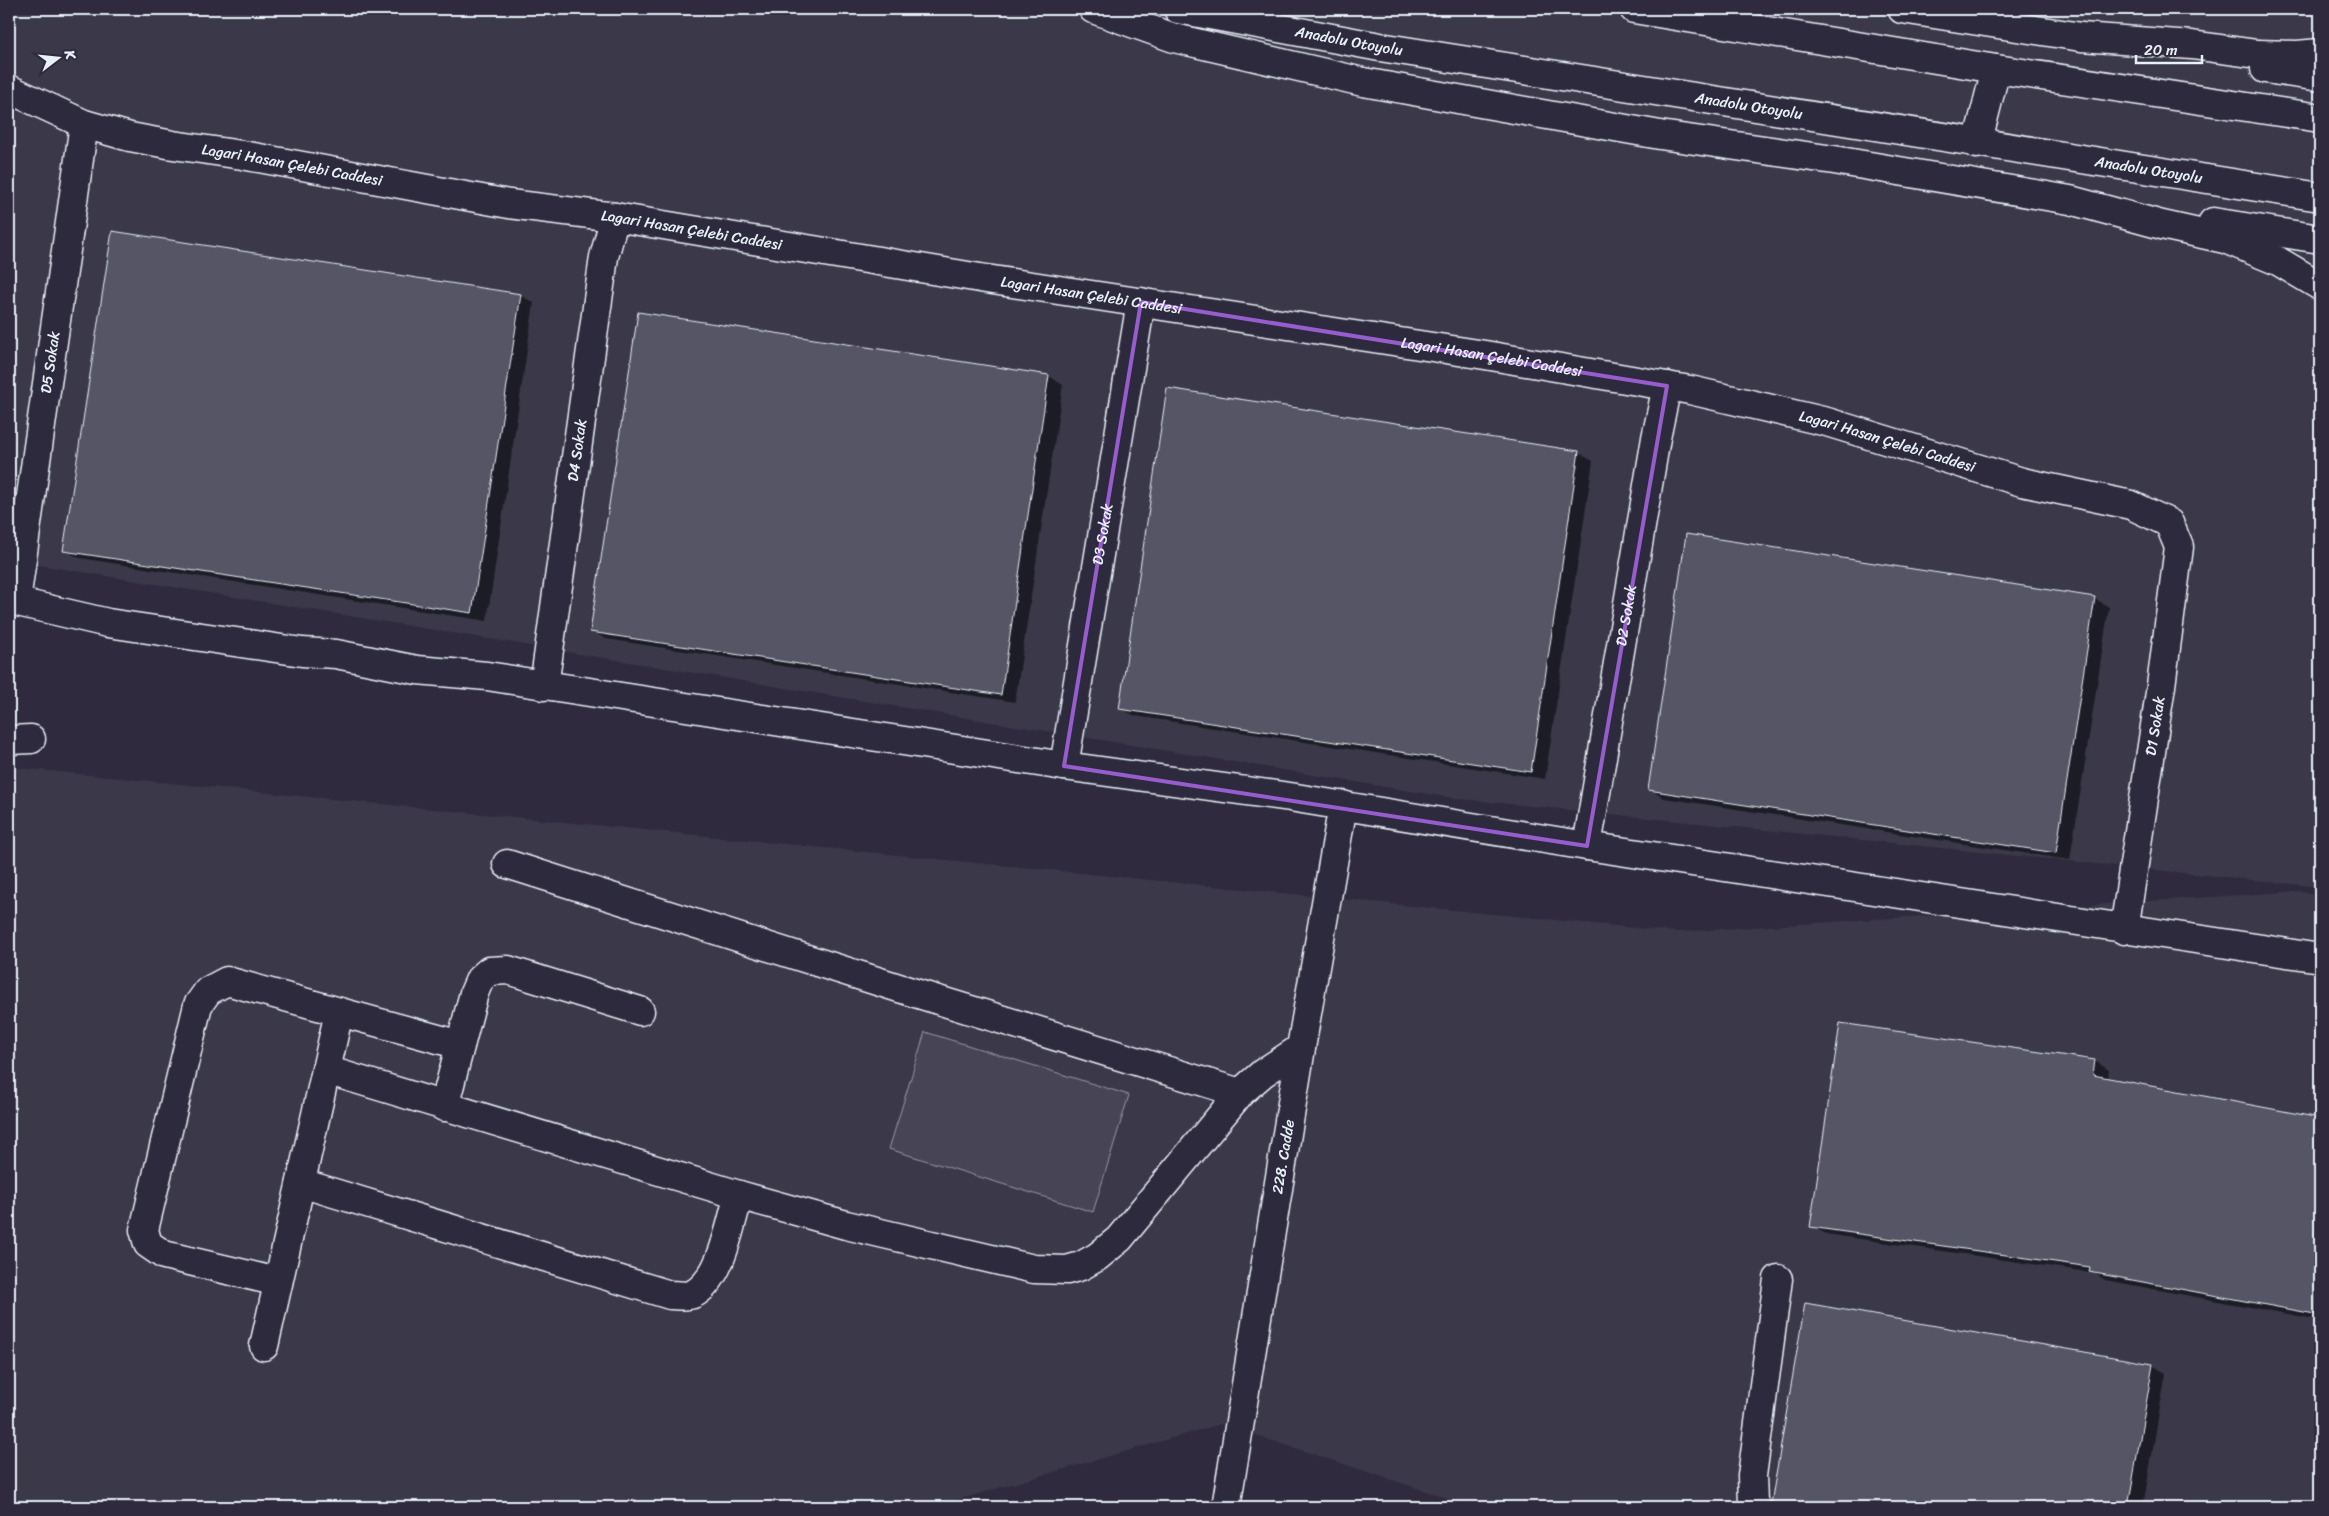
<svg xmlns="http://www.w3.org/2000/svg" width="2329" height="1516" font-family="Sriracha,sans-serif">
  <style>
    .built { fill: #3b3749 }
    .green { fill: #464455; stroke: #979aa6 }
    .shadow { fill: #0007 }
    .building { fill: #575565; stroke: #e8f1f8 }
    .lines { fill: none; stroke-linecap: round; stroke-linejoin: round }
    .minor-casing { stroke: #e8f1f8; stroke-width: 31 }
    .highway-casing { stroke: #e8f1f8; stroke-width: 31 }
    .minor { stroke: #2f2a3d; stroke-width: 28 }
    .highway { stroke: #2f2a3d; stroke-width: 28 }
    .marked { fill: none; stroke: #965dcd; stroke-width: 4; stroke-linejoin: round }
    .labels { text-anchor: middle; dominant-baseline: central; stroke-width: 4; stroke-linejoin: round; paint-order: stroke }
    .street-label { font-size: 15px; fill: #e8f1f8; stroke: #2f2a3d }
  </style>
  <rect width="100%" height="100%" fill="#2f2a3d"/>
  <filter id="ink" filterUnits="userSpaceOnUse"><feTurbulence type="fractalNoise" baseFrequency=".02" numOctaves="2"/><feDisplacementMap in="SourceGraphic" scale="10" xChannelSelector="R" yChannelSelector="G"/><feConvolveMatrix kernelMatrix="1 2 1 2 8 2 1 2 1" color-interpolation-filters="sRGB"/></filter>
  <g filter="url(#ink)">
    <g class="built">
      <polygon points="9,9 2320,9 2320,887 1452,798 9,560"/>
      <polygon points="9,767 1676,932 2302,891 2320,896 2320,1507 1474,1507 1221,1424 947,1503 946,1507 9,1507"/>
    </g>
    <polygon class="green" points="925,1032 1129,1095 1093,1212 889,1149"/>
    <g class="shadow">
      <polygon points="520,295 534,303 487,621 79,558 65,550"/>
      <polygon points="639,313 1049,376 1063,385 1015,702 606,639 591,631"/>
      <polygon points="1168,389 1579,453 1593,461 1545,779 1135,716 1120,708"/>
      <polygon points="2094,598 2109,607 2070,860 1664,798 1649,789"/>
      <polygon points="2095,1061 2109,1070 2108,1079 2320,1119 2320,1320 2105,1280 2094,1273 1826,1234 1812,1226"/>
      <polygon points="2152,1365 2166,1373 2143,1507 1779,1507 1772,1504"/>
    </g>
    <g class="building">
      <polygon points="112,231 521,294 472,613 63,551"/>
      <polygon points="638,312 1049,375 1001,695 590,632"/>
      <polygon points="1167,388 1579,451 1531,772 1119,709"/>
      <polygon points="1686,534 2095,597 2056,853 1648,790"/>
      <polygon points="1840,1023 2095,1060 2093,1075 2320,1118 2320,1315 2089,1272 2090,1267 1810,1227"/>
      <polygon points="1805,1303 2153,1364 2128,1507 1787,1507 1771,1504"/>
    </g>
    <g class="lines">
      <defs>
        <g id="minor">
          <path id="s1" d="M9,89L84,124L130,137L173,145L242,155L509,204L615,217L986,279L1485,355L1690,390L1827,422L2022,482L2131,505L2169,523L2179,547L2161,686L2124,930"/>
          <polyline points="1977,144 1996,69"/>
          <polyline points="9,600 108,623 302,652 336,654 417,670 487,676 1064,766 1290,797 1587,846 2320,958"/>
          <path id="s2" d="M16,601L84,124"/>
          <path id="s3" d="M544,686L604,257L615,217"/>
          <polyline points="9,740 31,739"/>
          <path id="s4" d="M1064,766L1141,302"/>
          <path id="s5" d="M1587,846L1656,438L1667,386"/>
          <polyline points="507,864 899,988 1240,1093"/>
          <polyline points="326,1070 739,1195 846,1225 1034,1269 1067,1270 1081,1266 1097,1257 1119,1239 1240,1093 1263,1073 1301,1048"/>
          <polyline points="444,1107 474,993 480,979 489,971 508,970 640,1011"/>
          <path d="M301,1183L670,1295C676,1295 687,1297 693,1294C722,1279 730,1224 739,1195"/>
          <polyline points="278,1282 164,1255 148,1244 144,1230 198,1005 208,991 227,981 460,1045"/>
          <polyline points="264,1346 339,1012"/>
          <path id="s6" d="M1226,1507L1301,1048L1343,805"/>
          <polyline points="1756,1507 1753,1503 1752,1476 1778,1279"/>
        </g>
        <g id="highway">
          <polyline points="1093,9 1174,38 1363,82 1660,135 1834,160 2070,200 2162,225 2225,239 2278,261 2320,286"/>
          <path id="s7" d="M1178,9L1380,47L2320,197"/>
          <polyline points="1634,9 1996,69 2320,118"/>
          <polyline points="1902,9 2081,37 2192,45 2257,54 2297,55 2320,53"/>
          <polyline points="2265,69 2320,77"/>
          <polyline points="2213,222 2320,239"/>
        </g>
      </defs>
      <use href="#minor" class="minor-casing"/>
      <use href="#highway" class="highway-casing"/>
      <use href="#minor" class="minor"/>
      <use href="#highway" class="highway"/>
    </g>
  </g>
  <path class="marked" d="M1141,302L1667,386L1587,846L1064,766Z"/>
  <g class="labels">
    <g class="street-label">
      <text stroke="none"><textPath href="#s7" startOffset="174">Anadolu Otoyolu</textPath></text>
      <text stroke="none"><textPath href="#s7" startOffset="579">Anadolu Otoyolu</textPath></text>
      <text stroke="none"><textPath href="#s1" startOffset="295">Lagari Hasan Çelebi Caddesi</textPath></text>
      <text stroke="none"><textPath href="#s7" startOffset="984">Anadolu Otoyolu</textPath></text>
      <text stroke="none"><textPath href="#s1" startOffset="700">Lagari Hasan Çelebi Caddesi</textPath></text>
      <text stroke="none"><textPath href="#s1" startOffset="1105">Lagari Hasan Çelebi Caddesi</textPath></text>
      <text stroke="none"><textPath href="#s1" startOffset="1510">Lagari Hasan Çelebi Caddesi</textPath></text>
      <text stroke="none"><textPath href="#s2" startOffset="241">D5 Sokak</textPath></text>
      <text stroke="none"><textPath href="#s1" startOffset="1915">Lagari Hasan Çelebi Caddesi</textPath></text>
      <text stroke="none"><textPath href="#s3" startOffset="238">D4 Sokak</textPath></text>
      <text stroke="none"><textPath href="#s4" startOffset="235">D3 Sokak</textPath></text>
      <text stroke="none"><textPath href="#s5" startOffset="234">D2 Sokak</textPath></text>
      <text transform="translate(2155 726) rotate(-81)">D1 Sokak</text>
      <text stroke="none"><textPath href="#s6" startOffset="355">228. Cadde</textPath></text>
    </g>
  </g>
  <rect width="2329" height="1516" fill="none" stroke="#2f2a3d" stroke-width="30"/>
  <rect x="15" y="15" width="2299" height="1486" fill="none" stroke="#e8f1f8" stroke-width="2" filter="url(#ink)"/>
  <g transform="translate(58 58) rotate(74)" stroke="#2f2a3d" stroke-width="4" paint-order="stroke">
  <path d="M0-4L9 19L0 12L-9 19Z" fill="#e8f1f8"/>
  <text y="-8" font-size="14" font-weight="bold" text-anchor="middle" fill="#e8f1f8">K</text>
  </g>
  <path d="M2136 55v8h66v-8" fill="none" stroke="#e8f1f8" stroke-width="2.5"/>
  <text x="2144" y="55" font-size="15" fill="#e8f1f8" stroke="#2f2a3d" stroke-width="4" paint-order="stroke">20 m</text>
</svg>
